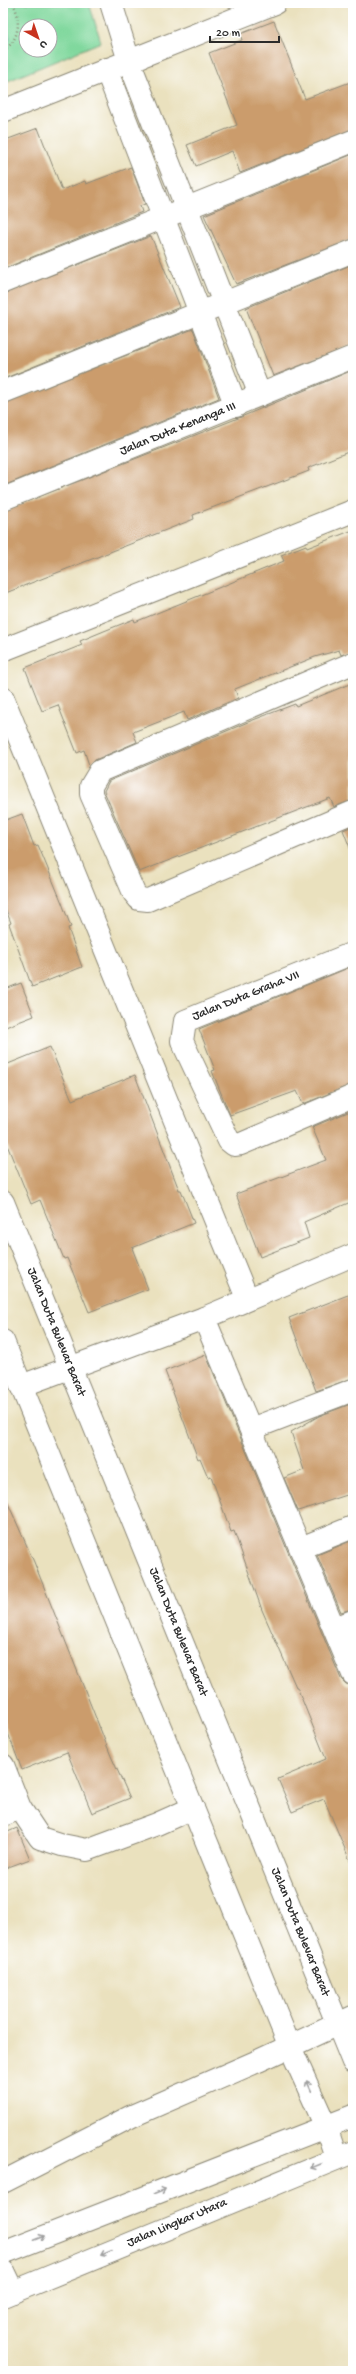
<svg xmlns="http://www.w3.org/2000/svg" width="356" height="2374" font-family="'Gochi Hand',sans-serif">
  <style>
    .green { fill: #80d89d; stroke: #568264; fill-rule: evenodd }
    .water { fill: #58c4d0; stroke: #42787e }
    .building { fill: #cb9c6c }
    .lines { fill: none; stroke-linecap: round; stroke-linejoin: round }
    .minor-casing { stroke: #8a8674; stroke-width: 24 }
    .major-casing { stroke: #8a8674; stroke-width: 24 }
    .path { stroke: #8a8674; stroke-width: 2.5; stroke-dasharray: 1 3; stroke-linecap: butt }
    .minor { stroke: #fff; stroke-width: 22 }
    .major { stroke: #fff; stroke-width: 22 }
    .oneway { stroke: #a0a0a0 }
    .labels { text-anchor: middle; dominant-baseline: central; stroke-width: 4; stroke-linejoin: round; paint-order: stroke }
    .street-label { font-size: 13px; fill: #2b2b2b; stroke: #fff }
  </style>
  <rect width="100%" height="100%" fill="#fff"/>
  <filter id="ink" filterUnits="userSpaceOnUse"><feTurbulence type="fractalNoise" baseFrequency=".025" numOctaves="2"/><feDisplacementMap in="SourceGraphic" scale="8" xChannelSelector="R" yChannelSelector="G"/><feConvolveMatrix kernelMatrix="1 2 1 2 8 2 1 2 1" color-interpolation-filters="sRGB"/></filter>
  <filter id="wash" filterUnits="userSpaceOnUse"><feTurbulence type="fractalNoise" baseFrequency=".012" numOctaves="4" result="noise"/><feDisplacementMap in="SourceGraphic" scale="16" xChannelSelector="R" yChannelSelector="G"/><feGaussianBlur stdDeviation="0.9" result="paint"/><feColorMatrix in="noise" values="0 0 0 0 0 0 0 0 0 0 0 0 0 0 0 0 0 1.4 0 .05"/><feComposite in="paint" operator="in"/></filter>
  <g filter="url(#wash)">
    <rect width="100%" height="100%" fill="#eae1be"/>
    <path class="green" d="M3,3H89L101,42L3,83ZM26,26H50V50H26Z"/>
    <polygon class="water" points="3,18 10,39 3,40"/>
    <g id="blocks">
      <g class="building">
        <polygon points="274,21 305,99 353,81 353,129 240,173 232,151 196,166 187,145 237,125 209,53 242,40 240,34"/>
        <polygon points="38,128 62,190 85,181 86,184 131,167 145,204 140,206 142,212 3,269 3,141"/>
        <polygon points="353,154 353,239 236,284 204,215"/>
        <polygon points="151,236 180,307 3,379 3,294"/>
        <polygon points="353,264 353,345 273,376 246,308"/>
        <polygon points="193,329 219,398 3,486 3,404"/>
        <polygon points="353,370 353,450 308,468 309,471 193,515 194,519 3,594 3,511 241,417"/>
        <polygon points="353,530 353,651 341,655 339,650 315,657 235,689 238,698 187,720 184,712 133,732 137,742 95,760 89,765 84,750 77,753 58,705 42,711 25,668 82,645 80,641 104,631 134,619 135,622 284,561 281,555 306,545 307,548"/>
        <polygon points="353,677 353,800 334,807 330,798 139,872 104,791 109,781 248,722 295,704 296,706 352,683 350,678"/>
        <polygon points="22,814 34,846 38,845 62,903 71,927 68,928 82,967 32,987 9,924 11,923 3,902 3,821"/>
        <polygon points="353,826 353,853 352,853 343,830"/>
        <polygon points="353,966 353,1084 303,1104 297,1091 230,1115 212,1071 215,1070 199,1029"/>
        <polygon points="21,983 34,1016 3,1028 3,990"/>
        <polygon points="50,1047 72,1100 135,1075 179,1190 181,1190 194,1223 132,1248 148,1289 89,1312 67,1258 64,1259 40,1200 31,1204 3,1135 3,1066"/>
        <polygon points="353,1110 353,1201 304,1222 309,1238 260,1257 236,1194 326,1160 312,1127"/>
        <polygon points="353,1293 353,1378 316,1391 289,1318"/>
        <polygon points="206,1355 341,1679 346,1684 353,1686 353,1868 324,1799 292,1812 278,1779 326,1759 297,1687 296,1687 262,1610 234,1531 231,1532 211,1476 208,1477 200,1458 198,1459 165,1371"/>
        <polygon points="353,1403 353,1493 298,1511 284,1478 304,1470 291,1432 319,1416"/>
        <polygon points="3,1492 34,1562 111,1756 130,1798 92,1813 67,1752 22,1770 3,1720"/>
        <polygon points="353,1540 353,1609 341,1612 317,1555"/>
        <polygon points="17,1828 30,1859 3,1869 3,1834"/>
      </g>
    </g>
  </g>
  <g filter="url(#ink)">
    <use href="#blocks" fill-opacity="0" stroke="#8a8674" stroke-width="1"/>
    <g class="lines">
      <defs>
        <g id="minor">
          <polyline points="106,69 236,406"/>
          <polyline points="3,111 129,61 111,3"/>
          <polyline points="3,282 353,141"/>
          <polyline points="3,392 353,251"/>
          <polyline points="260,395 129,61 275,3"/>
          <polyline points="3,499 353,357"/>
          <polyline points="3,650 353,511"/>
          <polyline points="353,663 100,771 91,786 91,794 134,893 139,899 148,900 353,812"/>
          <polyline points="3,698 247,1298"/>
          <polyline points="353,953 185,1021 182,1041 229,1141 234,1145 241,1144 353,1096"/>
          <polyline points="3,1202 353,2062"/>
          <polyline points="204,1318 353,1674"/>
          <polyline points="3,1341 290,2047 326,2127 336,2157"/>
          <polyline points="21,1386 204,1318 353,1255"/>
          <polyline points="251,1429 353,1390"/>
          <polyline points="301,1548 353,1527"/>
          <polyline points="335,1628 353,1621"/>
          <polyline points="3,1765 20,1808 40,1838 62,1845 87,1850 157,1824 193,1808"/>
          <polyline points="3,1815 20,1808"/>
          <polyline points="3,2182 132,2116 258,2061 353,2017"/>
        </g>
        <g id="major">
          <polyline points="3,2253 353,2116"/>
          <polyline points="3,2271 13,2292"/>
          <polyline points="3,2296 353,2152"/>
        </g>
      </defs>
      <use href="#minor" class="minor-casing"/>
      <use href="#major" class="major-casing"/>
      <path class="path" d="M3,50C20,42 21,18 13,3"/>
      <use href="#minor" class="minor"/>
      <use href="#major" class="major"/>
    </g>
    <defs><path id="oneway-shaft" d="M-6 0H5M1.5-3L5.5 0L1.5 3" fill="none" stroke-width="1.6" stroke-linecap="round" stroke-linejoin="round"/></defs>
    <g class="oneway">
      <use href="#oneway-shaft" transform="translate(309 2086) rotate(-115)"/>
      <use href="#oneway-shaft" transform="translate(316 2166) rotate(158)"/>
      <use href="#oneway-shaft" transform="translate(160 2191) rotate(-21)"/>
      <use href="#oneway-shaft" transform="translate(39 2238) rotate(-21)"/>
      <use href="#oneway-shaft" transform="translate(106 2253) rotate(157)"/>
    </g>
  </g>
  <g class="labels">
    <g class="street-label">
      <text transform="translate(178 429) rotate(-22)">Jalan Duta Kenanga III</text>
      <text transform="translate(246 996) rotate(-22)">Jalan Duta Graha VII</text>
      <text transform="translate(56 1332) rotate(68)">Jalan Duta Bulevar Barat</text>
      <text transform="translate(178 1632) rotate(68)">Jalan Duta Bulevar Barat</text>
      <text transform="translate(300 1932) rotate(68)">Jalan Duta Bulevar Barat</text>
      <text transform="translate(177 2223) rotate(-23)">Jalan Lingkar Utara</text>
    </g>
  </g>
  <rect width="356" height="2374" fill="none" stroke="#fff" stroke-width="16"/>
  <g transform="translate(38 38) rotate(140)"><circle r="19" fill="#ffffff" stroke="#aaaaaa"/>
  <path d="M0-3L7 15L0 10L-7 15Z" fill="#c8321e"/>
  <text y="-6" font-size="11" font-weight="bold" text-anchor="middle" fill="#2b2b2b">U</text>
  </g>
  <path d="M210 36v6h69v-6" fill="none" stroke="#2b2b2b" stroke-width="2"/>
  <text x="216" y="36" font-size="12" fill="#2b2b2b" stroke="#ffffff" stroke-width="3" paint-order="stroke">20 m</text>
</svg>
